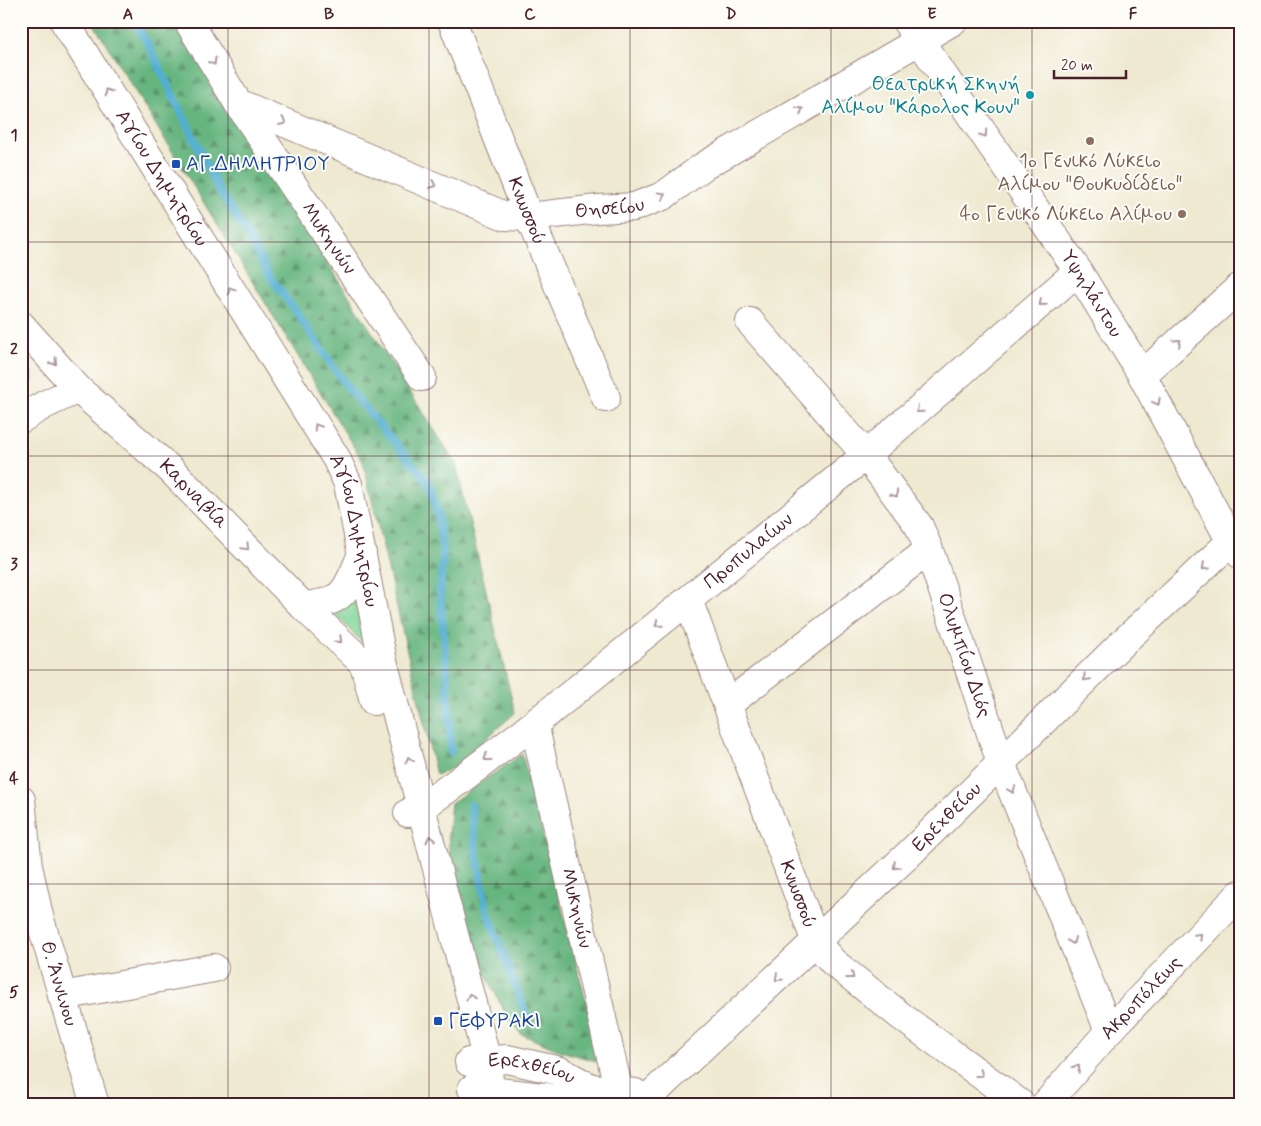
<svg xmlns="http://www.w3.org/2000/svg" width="1261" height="1126" font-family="Mynerve,sans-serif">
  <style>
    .grass { fill: #7dd396; stroke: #647960 }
    .forest { fill: url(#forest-firs); stroke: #586a55 }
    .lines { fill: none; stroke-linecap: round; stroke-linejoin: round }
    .stream { stroke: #52afd0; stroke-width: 8 }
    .minor-casing { stroke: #9c847e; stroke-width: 30 }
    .minor { stroke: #fff; stroke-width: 28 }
    .oneway { stroke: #ae9aa0 }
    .grid { fill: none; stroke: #4a1f2b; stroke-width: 1; stroke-opacity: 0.55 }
    .culture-dot { fill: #0f9aa8; stroke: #fdfcf7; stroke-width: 2 }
    .education-dot { fill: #8d6e63; stroke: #fdfcf7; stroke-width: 2 }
    .transit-dot { fill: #1a4fb4; stroke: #fdfcf7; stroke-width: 2 }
    .labels { text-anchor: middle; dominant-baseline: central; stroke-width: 4; stroke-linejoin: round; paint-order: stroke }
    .culture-label { font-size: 20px; fill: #0d838f; stroke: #fdfcf7; text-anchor: end }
    .education-label { font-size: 20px; fill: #785e54; stroke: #fdfcf7 }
    .transit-label { font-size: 20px; fill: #164399; stroke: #fdfcf7; text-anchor: start }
    .street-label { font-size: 20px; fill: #4a1f2b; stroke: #fdfcf7 }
    .neatline { fill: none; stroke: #4a1f2b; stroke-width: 2 }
    .grid-label { font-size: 16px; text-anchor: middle; font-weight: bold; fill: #4a1f2b }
  </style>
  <defs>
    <pattern id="forest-firs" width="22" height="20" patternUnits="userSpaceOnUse" patternTransform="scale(1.25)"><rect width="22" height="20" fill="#66b57f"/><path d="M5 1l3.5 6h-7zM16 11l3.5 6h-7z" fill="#569368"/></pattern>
  </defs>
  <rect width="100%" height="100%" fill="#fdfcf7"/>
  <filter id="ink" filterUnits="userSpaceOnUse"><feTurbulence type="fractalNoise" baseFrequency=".02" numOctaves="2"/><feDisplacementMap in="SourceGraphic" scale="10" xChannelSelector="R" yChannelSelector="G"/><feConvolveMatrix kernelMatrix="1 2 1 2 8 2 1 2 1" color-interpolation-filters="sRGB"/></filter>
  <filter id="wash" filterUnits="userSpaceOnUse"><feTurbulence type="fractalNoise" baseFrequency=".0096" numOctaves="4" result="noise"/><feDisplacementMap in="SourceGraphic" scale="20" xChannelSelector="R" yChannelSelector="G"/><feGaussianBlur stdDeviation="1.12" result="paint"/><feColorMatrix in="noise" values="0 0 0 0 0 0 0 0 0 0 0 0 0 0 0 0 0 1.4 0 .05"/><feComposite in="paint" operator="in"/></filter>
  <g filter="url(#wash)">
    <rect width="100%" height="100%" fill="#eee9d0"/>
    <polygon class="grass" points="354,599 365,638 361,641 336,615"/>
    <g class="forest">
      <polygon points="92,21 174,21 456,464 515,713 453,768 436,775 363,462"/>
      <path d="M21,357C32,369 41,383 21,392Z"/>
      <polygon points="522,754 602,1063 558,1050 521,1034 507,1017 484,971 451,865 448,835 451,803"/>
    </g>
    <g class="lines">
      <g class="stream">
        <polyline points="134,21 149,46 218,188 248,236 270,277 295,310 344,383 429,483 438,515 443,554 440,592 447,674 451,752"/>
        <polyline points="471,805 476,851 487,910 526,1015"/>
      </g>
    </g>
  </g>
  <g filter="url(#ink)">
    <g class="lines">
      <defs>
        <g id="minor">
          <path id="s1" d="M64,21L336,458L348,484L382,657L487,1061L490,1091L489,1105"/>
          <path id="s2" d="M188,21L238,103L422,377"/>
          <path id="s3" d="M452,21L529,217L606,398"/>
          <path id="s4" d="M906,21L1078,271L1142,375L1231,542L1240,554"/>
          <path id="s5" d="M238,103L505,216L529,217L598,209L634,207L663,196L704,166L953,21"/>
          <path id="s6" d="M750,322L866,455L919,526L929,550L1001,763L1109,1031"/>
          <path id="s7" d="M21,325L78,389L171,470L303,606L364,664L374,701"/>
          <polyline points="1142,375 1240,287"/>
          <polyline points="21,419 44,405 78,389"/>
          <path id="s8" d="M688,600L816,942L833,962L902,1017L1022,1105"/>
          <path d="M303,606C347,602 346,590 362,554"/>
          <polyline points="728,704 929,550"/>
          <path id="s9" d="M534,724L622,1105"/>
          <path id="s10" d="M21,800L28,866L39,916L95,1105"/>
          <path id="s11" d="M408,813L422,807L456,783L534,724L688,600L866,455L1078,271"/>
          <polyline points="62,996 214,968"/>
          <path id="s12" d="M469,1062L507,1059L560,1071L591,1088"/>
          <polyline points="472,1089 553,1098 591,1088 635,1093"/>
          <path id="s13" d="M651,1095L911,852L1119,646L1240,533"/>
          <path id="s14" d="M1045,1105L1109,1031L1240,894"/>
        </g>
      </defs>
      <use href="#minor" class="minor-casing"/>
      <use href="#minor" class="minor"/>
    </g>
    <defs><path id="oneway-chevron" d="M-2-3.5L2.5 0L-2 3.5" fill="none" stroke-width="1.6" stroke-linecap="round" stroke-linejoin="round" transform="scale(1.25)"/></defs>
    <g class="oneway">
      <use href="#oneway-chevron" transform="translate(213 62) rotate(59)"/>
      <use href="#oneway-chevron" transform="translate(108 92) rotate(-122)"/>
      <use href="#oneway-chevron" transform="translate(800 110) rotate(-30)"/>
      <use href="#oneway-chevron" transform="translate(283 122) rotate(23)"/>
      <use href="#oneway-chevron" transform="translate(984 134) rotate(55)"/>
      <use href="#oneway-chevron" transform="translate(433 185) rotate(23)"/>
      <use href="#oneway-chevron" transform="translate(662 195) rotate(-29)"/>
      <use href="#oneway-chevron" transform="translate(231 290) rotate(-122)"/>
      <use href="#oneway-chevron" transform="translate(1042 303) rotate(139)"/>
      <use href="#oneway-chevron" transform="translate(1178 342) rotate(-42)"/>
      <use href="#oneway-chevron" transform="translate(54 362) rotate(48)"/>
      <use href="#oneway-chevron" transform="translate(1157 402) rotate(62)"/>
      <use href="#oneway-chevron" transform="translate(919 410) rotate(139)"/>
      <use href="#oneway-chevron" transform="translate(317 427) rotate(-122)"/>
      <use href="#oneway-chevron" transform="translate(895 494) rotate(53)"/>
      <use href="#oneway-chevron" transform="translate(246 547) rotate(46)"/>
      <use href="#oneway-chevron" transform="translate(1205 567) rotate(137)"/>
      <use href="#oneway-chevron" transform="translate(658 624) rotate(141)"/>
      <use href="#oneway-chevron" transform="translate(339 640) rotate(44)"/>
      <use href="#oneway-chevron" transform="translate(1086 678) rotate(135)"/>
      <use href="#oneway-chevron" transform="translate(487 758) rotate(143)"/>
      <use href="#oneway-chevron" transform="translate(409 760) rotate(-105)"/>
      <use href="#oneway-chevron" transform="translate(1012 790) rotate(68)"/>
      <use href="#oneway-chevron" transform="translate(430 839) rotate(-104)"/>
      <use href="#oneway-chevron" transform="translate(896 866) rotate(136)"/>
      <use href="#oneway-chevron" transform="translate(1199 936) rotate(-46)"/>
      <use href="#oneway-chevron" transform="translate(1072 941) rotate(68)"/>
      <use href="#oneway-chevron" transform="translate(851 976) rotate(38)"/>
      <use href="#oneway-chevron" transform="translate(778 978) rotate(137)"/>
      <use href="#oneway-chevron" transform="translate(470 997) rotate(-104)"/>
      <use href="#oneway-chevron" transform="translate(1077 1068) rotate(-49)"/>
      <use href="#oneway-chevron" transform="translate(980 1074) rotate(36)"/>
    </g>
  </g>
  <path class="grid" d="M228,21V1105M429,21V1105M630,21V1105M831,21V1105M1032,21V1105M21,242H1240M21,456H1240M21,670H1240M21,884H1240"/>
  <circle class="culture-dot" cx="1030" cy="95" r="5"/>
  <g class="education-dot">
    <circle cx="1090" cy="141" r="5"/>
    <circle cx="1182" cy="214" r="5"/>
  </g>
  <g class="transit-dot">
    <rect x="171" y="159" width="10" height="10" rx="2.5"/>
    <rect x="433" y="1016" width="10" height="10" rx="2.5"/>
  </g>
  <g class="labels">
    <g class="culture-label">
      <text x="1020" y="84">Θεατρική Σκηνή<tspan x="1020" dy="23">Αλίμου "Κάρολος Κουν"</tspan></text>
    </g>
    <g class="education-label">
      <text x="1090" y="161">1ο Γενικό Λύκειο<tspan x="1090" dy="23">Αλίμου "Θουκυδίδειο"</tspan></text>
      <text x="1172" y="214" text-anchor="end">4ο Γενικό Λύκειο Αλίμου</text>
    </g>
    <g class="transit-label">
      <text x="186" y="164">ΑΓ.ΔΗΜΗΤΡΙΟΥ</text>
      <text x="448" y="1021">ΓΕΦΥΡΑΚΙ</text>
    </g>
    <g class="street-label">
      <text stroke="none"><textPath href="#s1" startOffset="185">Αγίου Δημητρίου</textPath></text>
      <text stroke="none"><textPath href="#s5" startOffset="395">Θησείου</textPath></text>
      <text stroke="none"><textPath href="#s3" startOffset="204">Κνωσσού</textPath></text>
      <text stroke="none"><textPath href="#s2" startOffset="259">Μυκηνών</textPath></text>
      <text stroke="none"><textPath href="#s4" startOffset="330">Υψηλάντου</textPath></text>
      <text stroke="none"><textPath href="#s7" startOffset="242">Καρναβία</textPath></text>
      <text stroke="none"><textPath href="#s1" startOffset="590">Αγίου Δημητρίου</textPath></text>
      <text stroke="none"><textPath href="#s11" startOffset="430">Προπυλαίων</textPath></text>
      <text stroke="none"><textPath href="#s6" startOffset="402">Ολυμπίου Διός</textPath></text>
      <text stroke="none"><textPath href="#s13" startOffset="406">Ερεχθείου</textPath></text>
      <text stroke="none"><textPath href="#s8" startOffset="314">Κνωσσού</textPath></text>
      <text stroke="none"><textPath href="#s9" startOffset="189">Μυκηνών</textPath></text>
      <text stroke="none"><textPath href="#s10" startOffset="188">Θ. Άννινου</textPath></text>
      <text stroke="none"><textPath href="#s14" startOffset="144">Ακροπόλεως</textPath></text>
      <text stroke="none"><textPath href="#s12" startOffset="64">Ερεχθείου</textPath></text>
    </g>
  </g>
  <rect width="1261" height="1126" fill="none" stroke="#fdfcf7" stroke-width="55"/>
  <path d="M1054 70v8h72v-8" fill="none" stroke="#4a1f2b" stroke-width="2.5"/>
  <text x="1061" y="70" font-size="15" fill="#4a1f2b" stroke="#fdfcf7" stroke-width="4" paint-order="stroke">20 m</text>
  <rect x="28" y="28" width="1206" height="1070" class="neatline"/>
  <g class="grid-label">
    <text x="128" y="19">A</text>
    <text x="329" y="19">B</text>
    <text x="530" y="19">C</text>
    <text x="731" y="19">D</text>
    <text x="932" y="19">E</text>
    <text x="1133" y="19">F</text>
    <text x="14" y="140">1</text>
    <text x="14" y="354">2</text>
    <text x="14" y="569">3</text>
    <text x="14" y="783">4</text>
    <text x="14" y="997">5</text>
  </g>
</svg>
